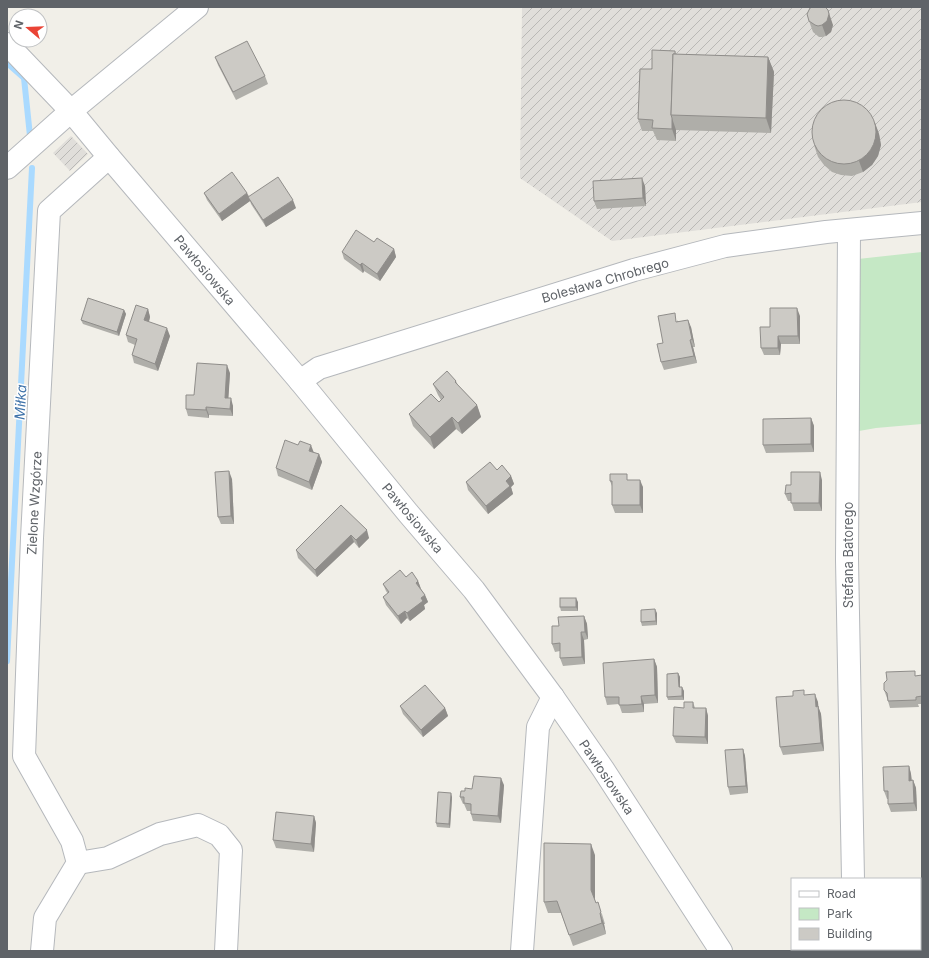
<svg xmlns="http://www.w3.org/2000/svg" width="929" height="958" font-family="Inter,sans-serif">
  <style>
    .industrial { fill: url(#industrial-furrows) }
    .green { fill: #c5e8c5 }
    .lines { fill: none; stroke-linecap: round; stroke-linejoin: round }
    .stream { stroke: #aadaff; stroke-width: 6 }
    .minor-casing { stroke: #b5b8bc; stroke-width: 24 }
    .minor { stroke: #fff; stroke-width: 22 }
    .wall { fill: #afaea9 }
    .shaded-wall { fill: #8f8d8a }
    .building { fill: #cccac5; stroke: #8f8d8a }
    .labels { text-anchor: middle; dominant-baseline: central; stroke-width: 3; stroke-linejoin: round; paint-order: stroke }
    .street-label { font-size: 13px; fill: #5f6368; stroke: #fff }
    .water-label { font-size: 14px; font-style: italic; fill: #4174aa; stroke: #fff }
  </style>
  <defs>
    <pattern id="industrial-furrows" width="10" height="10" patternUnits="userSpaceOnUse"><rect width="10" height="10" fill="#e0deda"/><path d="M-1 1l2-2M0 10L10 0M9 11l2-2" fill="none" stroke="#b9b8b5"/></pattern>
  </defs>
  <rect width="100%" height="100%" fill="#f1efe8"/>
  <g class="industrial">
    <polygon points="522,7 922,7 922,202 612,241 520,178"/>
    <polygon points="71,136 88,154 70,171 53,153"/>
  </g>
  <polygon class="green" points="922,252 922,424 876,428 859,431 858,259"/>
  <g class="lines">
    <g class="stream">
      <polyline points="7,63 24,78 30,136"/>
      <polyline points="7,661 32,168"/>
    </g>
    <defs>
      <g id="minor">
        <polyline points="7,44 71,111 109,157 300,381 408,513 474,590 553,697 603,769 721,951"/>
        <polyline points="7,168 71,111 197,7"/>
        <polyline points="849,231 847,560 853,879"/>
        <polyline points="300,381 319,368 634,270 725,246 826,232 922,223"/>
        <polyline points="78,863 108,858 160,834 198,825 219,835 231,850 226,951"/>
        <polyline points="854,949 854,951"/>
        <polyline points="42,951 45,918 78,863 72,841 24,756 32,538 49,211 109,157"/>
        <polyline points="522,951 538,727 553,697"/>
      </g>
    </defs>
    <use href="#minor" class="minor-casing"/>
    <use href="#minor" class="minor"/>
  </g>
  <g class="wall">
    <polygon points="809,21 833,25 831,32 826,36 822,37 819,37 813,32"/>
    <polygon points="675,51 676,54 768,57 774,72 771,133 676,130 676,141 657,140 653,131 642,131 638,119 652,69"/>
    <polygon points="215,57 265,76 268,84 236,100 218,65"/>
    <polygon points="875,123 879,134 881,145 878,156 872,165 863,172 852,176 841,175 832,172 824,165 818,157 814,145"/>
    <polygon points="645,186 646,206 597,209 594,201"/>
    <polygon points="204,193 247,193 249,196 296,208 266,227 251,204 250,201 222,221 207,200"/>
    <polygon points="374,242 394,249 396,257 380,281 364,271 363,273 344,259 342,252"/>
    <polygon points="148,309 150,317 149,322 170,336 158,371 134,363 132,355 135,345 128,342 126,335"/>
    <polygon points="124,310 126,314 119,336 83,324 81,320"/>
    <polygon points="800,316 800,344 781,344 780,355 764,355 761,348 770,327"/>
    <polygon points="678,320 678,322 691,327 695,347 693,347 697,363 664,370 661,362 663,343"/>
    <polygon points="230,373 228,398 233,406 233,416 209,415 209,418 188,416 186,409 194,395"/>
    <polygon points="456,381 458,385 477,405 481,417 462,434 456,429 434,449 413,426 409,414 439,402 441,400 438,395 433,384"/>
    <polygon points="811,418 814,426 814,452 766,453 763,445"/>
    <polygon points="313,452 319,454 322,462 312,490 278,476 276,468"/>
    <polygon points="497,470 511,476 514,484 511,487 513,494 488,514 468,490 466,482"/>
    <polygon points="232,479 234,524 221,524 218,517"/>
    <polygon points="629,480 643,487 643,513 615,513 612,505 612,486 610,481"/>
    <polygon points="822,480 822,511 794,511 791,501 788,501 785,494 791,485"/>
    <polygon points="341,505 369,538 359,548 354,542 317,577 298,558 296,550"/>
    <polygon points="406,577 418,581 421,589 425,595 428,602 424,605 425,609 410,621 407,618 401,624 386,605 383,597 388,594 386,591 383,584"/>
    <polygon points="578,602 578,611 561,611 560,607"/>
    <polygon points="657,613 657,625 642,626 641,622"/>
    <polygon points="584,616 587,624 588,639 584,640 585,664 563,666 560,658 560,651 555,652 552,644 559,626"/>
    <polygon points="654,659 657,667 658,703 644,704 644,712 631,713 622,713 619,704 607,705 605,697"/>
    <polygon points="678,673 680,677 680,687 684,691 684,700 668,700 667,697"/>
    <polygon points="922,675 922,704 918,704 919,707 890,708 888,701 887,698 884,690 916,676"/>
    <polygon points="805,695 818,702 818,706 821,714 824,751 783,755 780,747"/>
    <polygon points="693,702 695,708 706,708 708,716 708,744 676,743 673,736 684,708"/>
    <polygon points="400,706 445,708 448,716 423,737 403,714"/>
    <polygon points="743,749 745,756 748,793 730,795 728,787"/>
    <polygon points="909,766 911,774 912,781 913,780 916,788 917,811 891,812 888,804 888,799 887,799 884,791"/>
    <polygon points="504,785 501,823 473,821 471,814 471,811 467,811 464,804 463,804 460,797 465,791 472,789"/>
    <polygon points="452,797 450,828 437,827 436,823"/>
    <polygon points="314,816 316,823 314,852 276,848 273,840"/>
    <polygon points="595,855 595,901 602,914 605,924 604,924 606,934 573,946 561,913 548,913 544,902"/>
  </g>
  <g class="shaded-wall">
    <polygon points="828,10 833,25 831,32 826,36 822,25"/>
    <polygon points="768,57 774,72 771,133 766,118"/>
    <polygon points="672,118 676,130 676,141 672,129"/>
    <polygon points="875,123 879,134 881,145 878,156 872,165 863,172 859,161"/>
    <polygon points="642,178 645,186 646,206 643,198"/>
    <polygon points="247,193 250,201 222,221 219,214"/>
    <polygon points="293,200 296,208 266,227 263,220"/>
    <polygon points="394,249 396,257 380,281 377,274"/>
    <polygon points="362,263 364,271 363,273 360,265"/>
    <polygon points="797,308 800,316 800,344 798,336"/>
    <polygon points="148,309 150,317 147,328 144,320"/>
    <polygon points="124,310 126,314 119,336 117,332"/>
    <polygon points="688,320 691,327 695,347 692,339"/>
    <polygon points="167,328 170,336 158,371 155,364"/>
    <polygon points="778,336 781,344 780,355 778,348"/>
    <polygon points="690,340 693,347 697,363 694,356"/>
    <polygon points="227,365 230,373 228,405 225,398"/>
    <polygon points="231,398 233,406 233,416 230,409"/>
    <polygon points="477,405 481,417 462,434 458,423"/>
    <polygon points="206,407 209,415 209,418 206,410"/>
    <polygon points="452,417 456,429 434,449 430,437"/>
    <polygon points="811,418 814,426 814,452 811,444"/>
    <polygon points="311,445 314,453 309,451"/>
    <polygon points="319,454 322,462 312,490 309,482"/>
    <polygon points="229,471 232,479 234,524 231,516"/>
    <polygon points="820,472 822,480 822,511 819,503"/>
    <polygon points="511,476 514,484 511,487 513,494 488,514 486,506 506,481"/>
    <polygon points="640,480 643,487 643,513 640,505"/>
    <polygon points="367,530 369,538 359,548 356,540"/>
    <polygon points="351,535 354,542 317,577 315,570"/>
    <polygon points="418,581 421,589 416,583"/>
    <polygon points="425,595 428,602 424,605 425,609 410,621 407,613 421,598"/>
    <polygon points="576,598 578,602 578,611 576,607"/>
    <polygon points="655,609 657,613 657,625 656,621"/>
    <polygon points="405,611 407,618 401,624 398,616"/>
    <polygon points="584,616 587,624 588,639 585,632"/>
    <polygon points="581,632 584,640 585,664 582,657"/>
    <polygon points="654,659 657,667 658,703 655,695"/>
    <polygon points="678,673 680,677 680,691 679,687"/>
    <polygon points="682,687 684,691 684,700 682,696"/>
    <polygon points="815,694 818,702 819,714 816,707"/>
    <polygon points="641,696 644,704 644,712 642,704"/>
    <polygon points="818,706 821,714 824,751 821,743"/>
    <polygon points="445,708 448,716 423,737 421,730"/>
    <polygon points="706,708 708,716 708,744 705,737"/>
    <polygon points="743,749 745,756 748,793 746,786"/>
    <polygon points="909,766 911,774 912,788 909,781"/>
    <polygon points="501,778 504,785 501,823 498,816"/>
    <polygon points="913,780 916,788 917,811 914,803"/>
    <polygon points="451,793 452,797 450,828 449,824"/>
    <polygon points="314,816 316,823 314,852 311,844"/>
    <polygon points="591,844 595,855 595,901 591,890"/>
    <polygon points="600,913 604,924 606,934 602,923"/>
  </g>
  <g class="building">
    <polygon points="812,7 825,7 828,10 829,14 827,21 822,25 818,26 815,25 809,21 807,14 810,8"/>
    <polygon points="247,41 265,76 233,92 215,57"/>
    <polygon points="652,50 675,51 675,54 673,54 671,115 672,118 672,129 652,128 653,120 638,119 640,69 652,69"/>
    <polygon points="673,54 768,57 766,118 671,115"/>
    <circle cx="844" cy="132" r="32"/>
    <polygon points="232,172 247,193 219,214 204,193"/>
    <polygon points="278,177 293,200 263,220 248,197"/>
    <polygon points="642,178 643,198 594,201 593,181"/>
    <polygon points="356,230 374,242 377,238 394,249 377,274 362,263 360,265 342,252"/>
    <polygon points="88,298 124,310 117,332 81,320"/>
    <polygon points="136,305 148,309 144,320 167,328 155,364 132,355 137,339 126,335"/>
    <polygon points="770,308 797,308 798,336 778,336 778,348 761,348 760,327 770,327"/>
    <polygon points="675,313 676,322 688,320 692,339 690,340 694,356 661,362 657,344 663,343 658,316"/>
    <polygon points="197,363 227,365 225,398 231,398 230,409 206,407 206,410 186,409 186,395 194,395"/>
    <polygon points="447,371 456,381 455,382 477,405 458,423 452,417 430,437 409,414 431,394 439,402 444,397 433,384"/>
    <polygon points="811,418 811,444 763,445 763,419"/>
    <polygon points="285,440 298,445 300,441 311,445 309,451 319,454 309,482 276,468"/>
    <polygon points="490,462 497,470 502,465 511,476 506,481 510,486 486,506 466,482"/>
    <polygon points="229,471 231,516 218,517 215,472"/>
    <polygon points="791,472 820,472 819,503 791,503 791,493 785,494 786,485 791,485"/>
    <polygon points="610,474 627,474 627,480 640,480 640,505 612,505 612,481 610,481"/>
    <polygon points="341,505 367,530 356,540 351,535 315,570 296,550"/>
    <polygon points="400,570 406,577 412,572 418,581 416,583 425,595 421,598 423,601 407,613 405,611 398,616 383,597 389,592 383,584"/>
    <rect x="560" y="598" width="16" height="9"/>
    <polygon points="655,609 656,621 641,622 641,610"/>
    <polygon points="584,616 585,632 581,632 582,657 560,658 560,643 552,644 552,626 559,626 558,617"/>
    <polygon points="654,659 655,695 641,696 642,704 628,705 619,705 619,697 605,697 603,663"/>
    <polygon points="915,671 915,676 922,675 922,696 916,697 916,700 888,701 887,693 884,690 884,683 887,680 886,672"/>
    <polygon points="678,673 679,687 682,687 682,696 667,697 667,674"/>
    <polygon points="425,685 445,708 421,730 400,706"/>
    <polygon points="804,690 804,695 815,694 816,707 818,706 821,743 780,747 776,697 793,696 793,691"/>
    <polygon points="684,702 693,702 693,708 706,708 705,737 673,736 674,707 684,708"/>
    <polygon points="743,749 746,786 728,787 725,750"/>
    <polygon points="909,766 909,781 913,780 914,803 888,804 888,791 884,791 883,767"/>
    <polygon points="474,776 501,778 498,816 471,814 471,804 464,803 464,797 460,797 461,791 465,791 465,788 472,789"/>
    <polygon points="438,792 451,793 449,824 436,823"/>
    <polygon points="276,812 314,816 311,844 273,840"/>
    <polygon points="544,843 591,844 591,890 596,903 598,902 601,912 600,913 602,923 569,935 557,901 544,902"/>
  </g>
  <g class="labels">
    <g class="street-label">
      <text transform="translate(205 270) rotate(50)">Pawłosiowska</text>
      <text transform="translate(605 280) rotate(-16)">Bolesława Chrobrego</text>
      <text transform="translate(34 503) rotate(-87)">Zielone Wzgórze</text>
      <text transform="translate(413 518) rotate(50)">Pawłosiowska</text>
      <text transform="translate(848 555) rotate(-90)">Stefana Batorego</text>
      <text transform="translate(607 777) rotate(56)">Pawłosiowska</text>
    </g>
    <g class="water-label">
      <text transform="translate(20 402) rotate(-87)">Miłka</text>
    </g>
  </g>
  <rect width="929" height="958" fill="none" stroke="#5f6368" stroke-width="16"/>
  <rect x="791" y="878" width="130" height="72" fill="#ffffff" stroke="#bfc1c3"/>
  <rect x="799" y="891" width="20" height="6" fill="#ffffff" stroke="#bfc1c3"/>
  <text x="827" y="898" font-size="12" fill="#5f6368">Road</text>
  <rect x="799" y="908" width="20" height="12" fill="#c5e8c5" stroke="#bfc1c3"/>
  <text x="827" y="918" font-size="12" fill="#5f6368">Park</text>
  <rect x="799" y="928" width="20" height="12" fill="#cccac5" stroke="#bfc1c3"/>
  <text x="827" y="938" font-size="12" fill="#5f6368">Building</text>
  <g transform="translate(28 28) rotate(289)"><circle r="19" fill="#ffffff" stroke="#bfc1c3"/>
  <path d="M0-3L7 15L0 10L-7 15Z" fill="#ea4335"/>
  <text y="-6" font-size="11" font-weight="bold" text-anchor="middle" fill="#5f6368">N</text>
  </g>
</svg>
